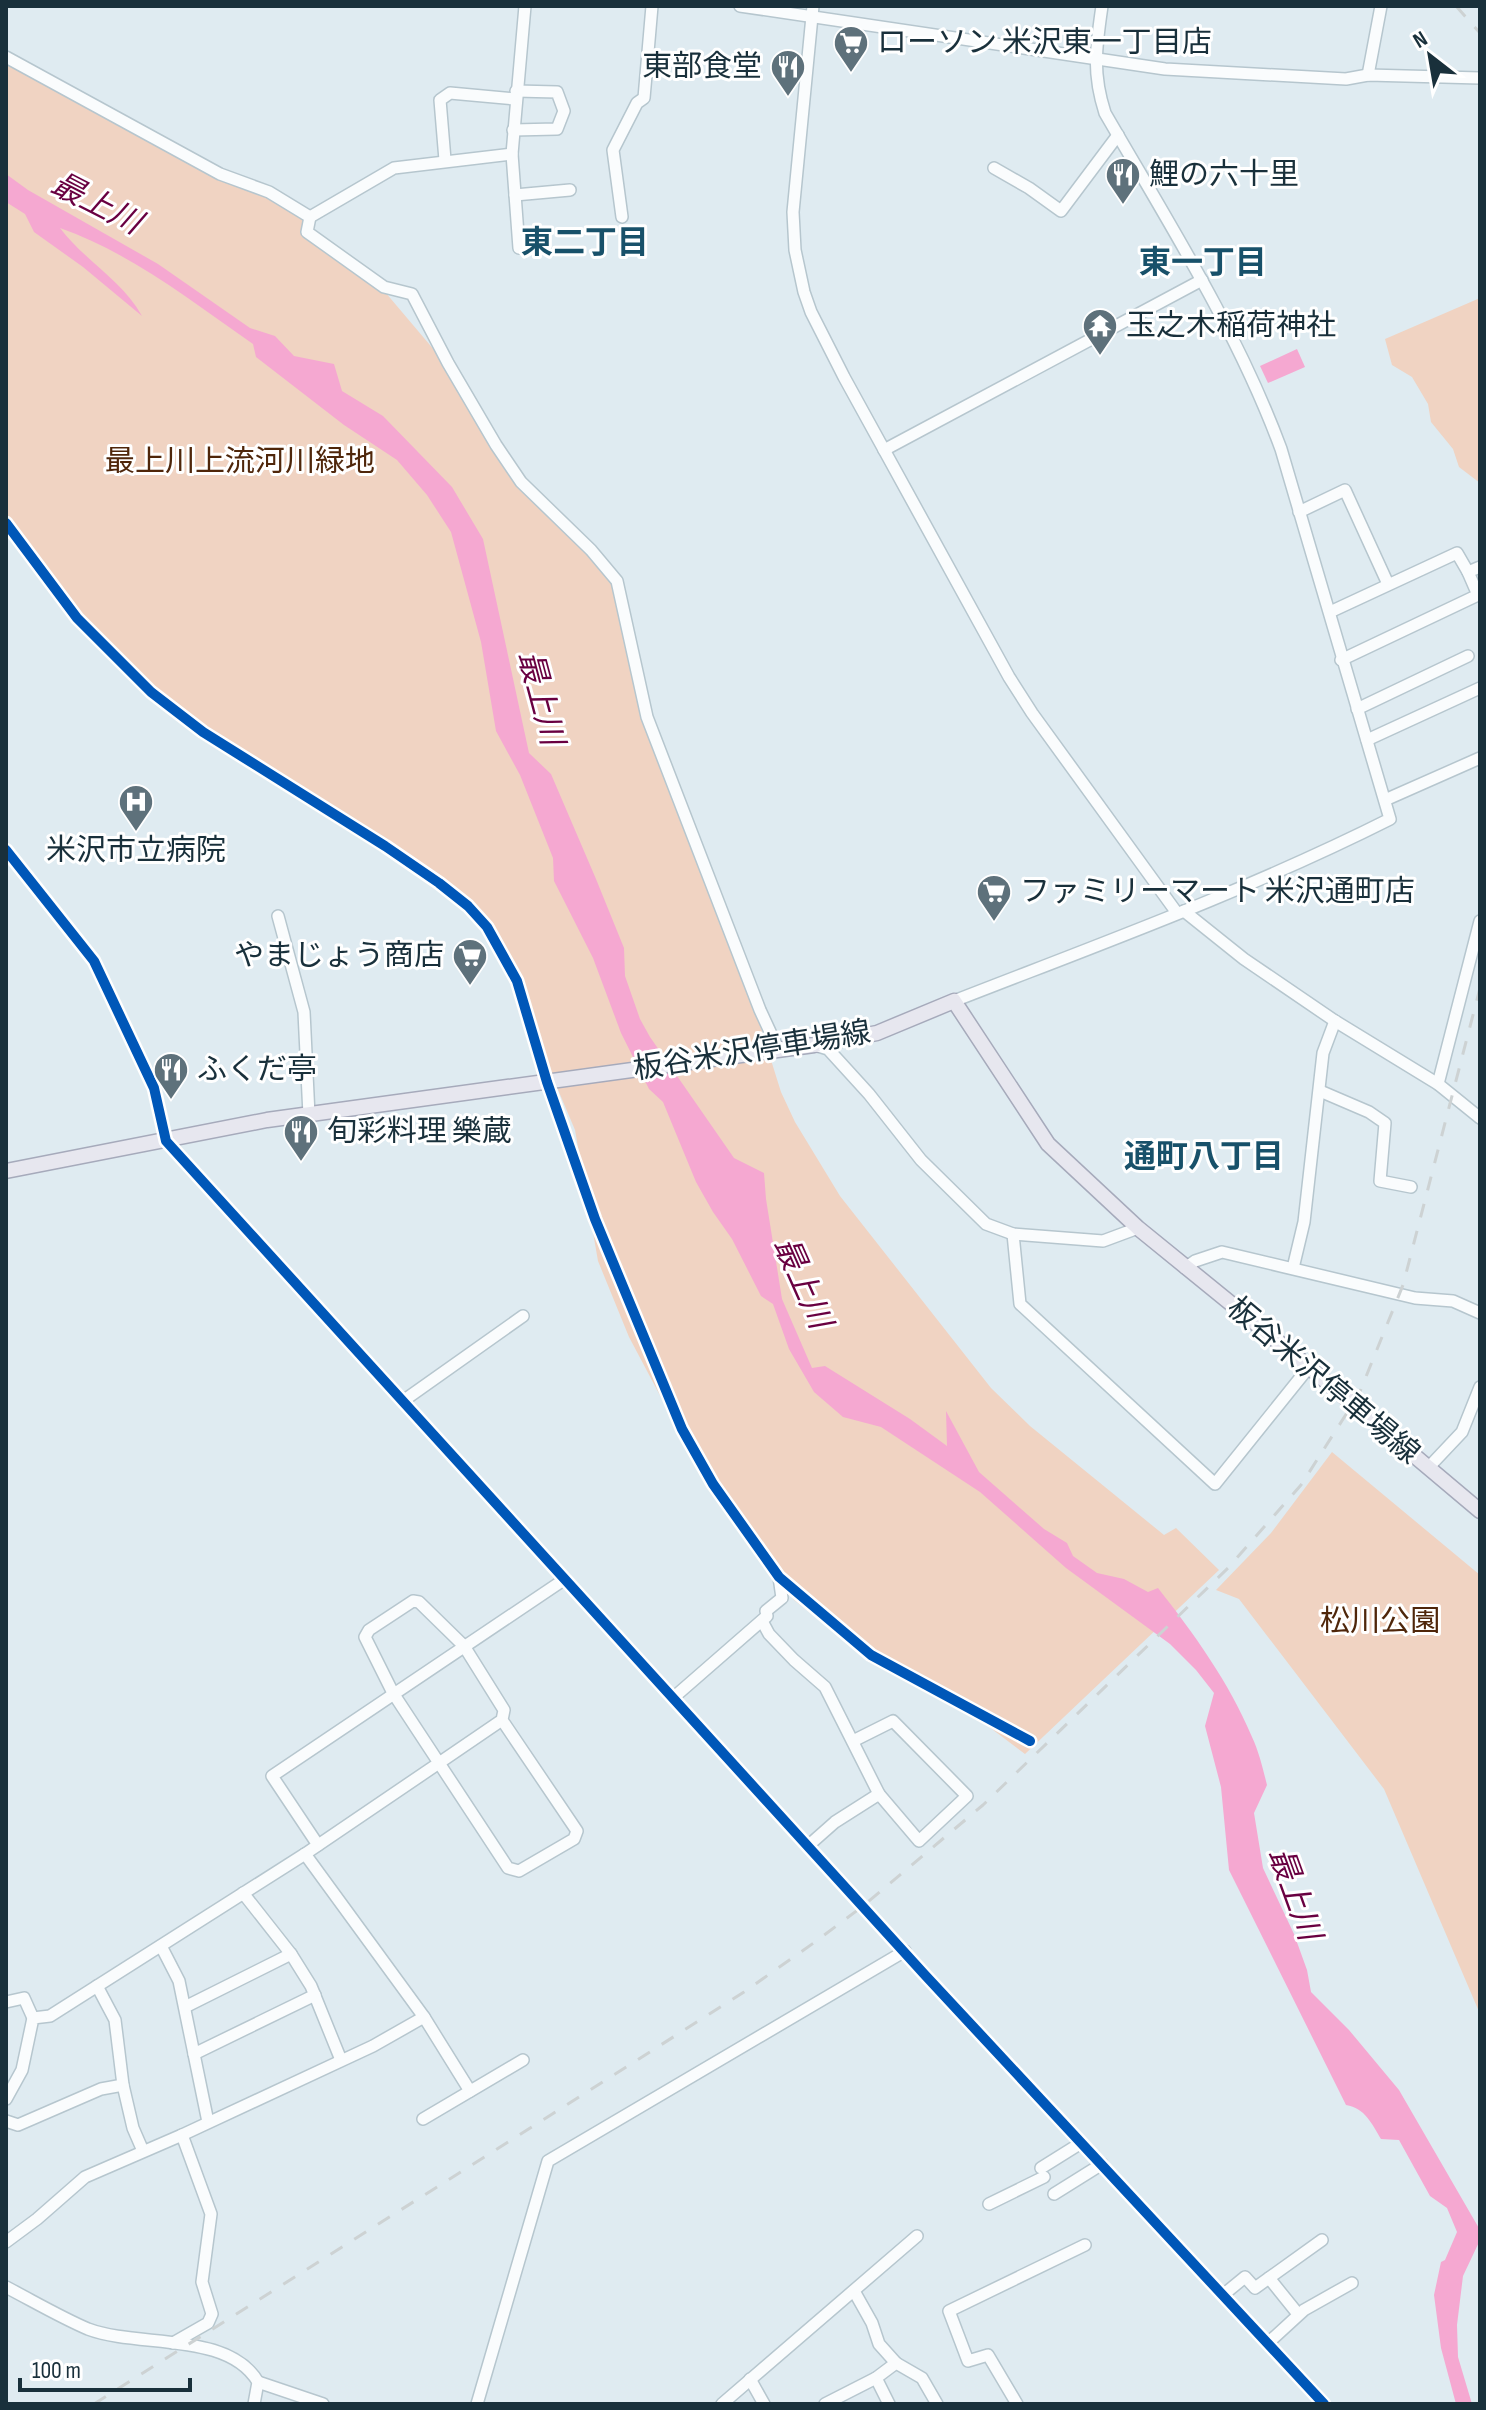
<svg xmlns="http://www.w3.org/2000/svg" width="1486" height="2410" font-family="'Sofia Sans Condensed','Noto Sans JP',sans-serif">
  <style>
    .green { fill: #f0d3c2 }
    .water { fill: #f5a8d1 }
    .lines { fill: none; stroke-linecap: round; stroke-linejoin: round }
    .minor-casing { stroke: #b6c6ce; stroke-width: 14 }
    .major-casing { stroke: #a6aabb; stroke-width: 17 }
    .minor { stroke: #fafcfd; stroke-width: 11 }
    .major { stroke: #e7e7ef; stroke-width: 14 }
    .rail { stroke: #cdd2d3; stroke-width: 3; stroke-dasharray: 14 14; stroke-linecap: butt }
    .cycleway-casing { stroke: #fff; stroke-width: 15 }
    .cycleway { stroke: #0057b8; stroke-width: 10 }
    .labels { text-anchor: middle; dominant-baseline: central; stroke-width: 6; stroke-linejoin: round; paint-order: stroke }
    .poi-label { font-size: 30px; fill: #19303b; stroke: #fff; text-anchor: start }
    .park-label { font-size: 30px; fill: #4f260a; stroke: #fff }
    .street-label { font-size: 30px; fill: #19303b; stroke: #fff }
    .water-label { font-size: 32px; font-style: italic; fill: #690041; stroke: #fff }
    .neighbourhood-label { font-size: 32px; font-weight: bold; fill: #18516a; stroke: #fff }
  </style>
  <rect width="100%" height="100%" fill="#dfebf1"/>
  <g class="green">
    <polygon points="6,61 271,197 306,219 305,234 380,286 446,364 493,447 612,582 644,717 756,1012 781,1092 795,1122 840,1196 991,1388 1030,1426 1164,1535 1176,1528 1219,1570 1025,1754 968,1711 868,1659 794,1600 708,1486 629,1337 598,1261 575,1130 548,1066 521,980 492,924 440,881 205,728 137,675 80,616 6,518"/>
    <polygon points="1480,298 1480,483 1459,467 1453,449 1431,422 1428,404 1412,377 1392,365 1385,339"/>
    <polygon points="1332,1452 1480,1575 1480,2014 1384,1789 1239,1599 1216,1590 1271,1533"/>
  </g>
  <g class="water">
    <path d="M6,174L28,190L158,264L250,328L275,336L294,356L334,364L342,391L383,416L452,487L483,539L529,753L551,774L596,879L624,948L625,976L640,1019L650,1037L734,1158L764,1173L766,1199L782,1299L812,1368L825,1366L910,1419L947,1446L946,1411L979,1472L1044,1529L1067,1543L1073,1556L1097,1573L1124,1579L1148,1592L1158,1588C1194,1634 1229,1682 1252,1737C1259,1752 1263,1769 1267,1785L1254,1813L1263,1868L1294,1934L1307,1970L1311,1992L1349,2030L1399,2090L1480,2230V2240L1463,2276L1457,2325L1458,2357L1472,2404H1456L1441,2348L1434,2295L1441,2262L1445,2260L1457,2232L1447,2208L1430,2196L1399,2140L1381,2139C1372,2124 1365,2108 1346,2105L1229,1870L1221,1787L1205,1726L1214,1693L1196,1670L1170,1644L1066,1568L980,1492L881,1427L843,1417L814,1392L789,1349L773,1304L761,1296L732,1239L713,1212L696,1182L663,1102L649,1089L621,1033L593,958L554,881L553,858L520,775L496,731L481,642L451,532L427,495L397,460L344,425L256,357L253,344C191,301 131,253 60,228C84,260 122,280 142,316L83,267L34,232L25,214L6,202Z"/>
    <polygon points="1297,349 1305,367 1268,383 1260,366"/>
  </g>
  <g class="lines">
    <defs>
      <g id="minor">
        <polyline points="740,6 1165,69 1346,79 1368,75 1480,78"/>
        <polyline points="813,6 793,212 795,250 804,292 811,312 844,377 1009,677 1032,713 1177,913"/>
        <polyline points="6,57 220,174 269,192 310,217"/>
        <polyline points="1368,75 1381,6"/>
        <polyline points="513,130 557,129 564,111 557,92 516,91"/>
        <polyline points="445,160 440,100 450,93 515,99"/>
        <polyline points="994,168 1029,188 1061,211 1118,135"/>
        <polyline points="515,195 570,190"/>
        <polyline points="310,217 307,232 384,287 412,294 448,363 496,445 521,482 591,550 617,581 647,717 760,1010 778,1049"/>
        <polyline points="310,217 394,168 512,154"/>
        <polyline points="622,217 613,150 637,103 644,98 652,6"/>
        <polyline points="519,248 512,154 525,6"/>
        <polyline points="884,450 1202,280"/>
        <polyline points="1299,512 1345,490 1388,584"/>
        <polyline points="6,523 77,618 151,692 203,732 385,846 439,883 468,906 487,927 517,981 547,1082 595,1219 682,1429 713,1484 779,1577 871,1655 1030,1741"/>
        <polyline points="1330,612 1457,553 1468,572"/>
        <polyline points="1341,660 1478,595 1468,572 1480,567"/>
        <polyline points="1357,709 1468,656"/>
        <polyline points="1367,740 1480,688"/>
        <polyline points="1385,800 1480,758"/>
        <polyline points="6,850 94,961 154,1088 166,1141 925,1975 1324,2404"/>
        <polyline points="1184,911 1244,959 1335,1021 1438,1084 1480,1118"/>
        <polyline points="278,916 304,1012 309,1115"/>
        <path d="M954,1001C1100,944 1249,890 1390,819L1281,449C1237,330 1168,222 1105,113C1092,73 1096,47 1102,6"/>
        <polyline points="814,1045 828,1049 869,1094 921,1160 986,1224 1013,1234 1103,1241 1138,1228"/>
        <polyline points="1438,1084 1480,921"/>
        <polyline points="1320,1091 1369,1112 1385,1123 1380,1181 1411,1187"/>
        <polyline points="1013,1234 1020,1304 1215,1484 1309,1367"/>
        <polyline points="1185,1268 1195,1261 1222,1252 1415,1298 1453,1301 1480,1313"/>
        <polyline points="1293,1268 1304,1222 1323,1053 1335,1021"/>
        <polyline points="403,1401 523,1316"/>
        <polyline points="1428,1468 1462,1432 1480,1387"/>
        <polyline points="762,1621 769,1634 794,1660 825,1687 879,1794"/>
        <polyline points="673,1698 767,1616 766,1611 782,1598 779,1577"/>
        <polyline points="318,1845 272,1776 565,1579"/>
        <polyline points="809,1845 835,1822 879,1794 919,1841 967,1796 893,1721 853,1741"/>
        <polyline points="305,1854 424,2017 470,2091"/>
        <polyline points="243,1893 291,1954 311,1986 341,2060"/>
        <polyline points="161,1946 179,1981 208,2122"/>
        <polyline points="97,1986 115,2020 123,2085 133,2128 143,2151"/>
        <polyline points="6,2002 24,1998 33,2018"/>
        <polyline points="185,2007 291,1954"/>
        <polyline points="194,2054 315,1995"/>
        <polyline points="6,2099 22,2070 33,2018 50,2016 305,1854 439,1763 393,1693 365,1637 369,1630 413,1601 419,1602 464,1646 504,1710 502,1720 577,1831 574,1839 519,1871 508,1868 439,1763 502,1720"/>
        <polyline points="423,2119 523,2060"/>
        <polyline points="6,2121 18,2125 101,2089 123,2085"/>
        <polyline points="1041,2168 1081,2143"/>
        <polyline points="1054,2194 1102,2164"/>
        <polyline points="989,2204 1044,2177"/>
        <polyline points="6,2242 37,2219 85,2177 182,2135 373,2046 424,2017"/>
        <polyline points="1269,2278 1298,2314"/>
        <path d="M6,2287C33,2301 60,2317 88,2329C138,2348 228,2331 258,2382L254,2404"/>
        <polyline points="854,2291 872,2323 879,2344 896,2363"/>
        <polyline points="1223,2295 1245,2277 1255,2288 1322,2240"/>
        <polyline points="173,2343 208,2323 212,2314 202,2282 211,2214 182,2135"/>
        <polyline points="1268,2343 1304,2310 1352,2283"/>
        <polyline points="876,2378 889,2404"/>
        <polyline points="750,2379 764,2404"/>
        <polyline points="258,2382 323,2404"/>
        <polyline points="477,2404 548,2161 905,1951"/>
        <polyline points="722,2404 917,2236"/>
        <polyline points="825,2404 876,2378 896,2363 922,2378 937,2404"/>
        <polyline points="1017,2404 988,2355 968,2361 949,2311 1085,2245"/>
      </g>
      <polyline id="major" points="6,1171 267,1120 814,1045 877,1033 954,1001 1048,1144 1138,1228 1309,1367 1480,1511"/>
    </defs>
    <use href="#minor" class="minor-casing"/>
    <use href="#major" class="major-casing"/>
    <use href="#minor" class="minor"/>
    <use href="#major" class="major"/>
    <g class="rail">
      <polyline points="1456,6 1480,33"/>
      <polyline points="94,2404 546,2118 744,1992 815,1942 863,1906 983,1805 1228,1568 1301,1485 1359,1394 1403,1285 1480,988"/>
    </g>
    <defs>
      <g id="cycleway">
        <polyline points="6,523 77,618 151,692 203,732 385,846 439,883 468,906 487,927 517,981 547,1082 595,1219 682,1429 713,1484 779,1577 871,1655 1030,1741"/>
        <polyline points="6,850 94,961 154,1088 166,1141 925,1975 1324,2404"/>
      </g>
    </defs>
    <use href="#cycleway" class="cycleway-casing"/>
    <use href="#cycleway" class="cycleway"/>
  </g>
  <defs>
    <symbol id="supermarket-pin" viewBox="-11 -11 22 30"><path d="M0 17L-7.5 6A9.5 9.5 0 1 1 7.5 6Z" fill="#5e717b" stroke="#fff"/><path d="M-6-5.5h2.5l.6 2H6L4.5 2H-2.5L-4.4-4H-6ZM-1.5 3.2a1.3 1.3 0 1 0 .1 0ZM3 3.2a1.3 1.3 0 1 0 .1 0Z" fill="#fff"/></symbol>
    <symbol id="restaurant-pin" viewBox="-11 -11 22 30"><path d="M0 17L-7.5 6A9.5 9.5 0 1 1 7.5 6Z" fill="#5e717b" stroke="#fff"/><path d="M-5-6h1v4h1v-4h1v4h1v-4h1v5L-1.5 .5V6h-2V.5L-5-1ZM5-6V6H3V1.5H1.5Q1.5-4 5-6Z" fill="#fff"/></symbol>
    <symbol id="temple-pin" viewBox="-11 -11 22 30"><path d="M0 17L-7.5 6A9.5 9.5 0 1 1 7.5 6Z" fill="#5e717b" stroke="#fff"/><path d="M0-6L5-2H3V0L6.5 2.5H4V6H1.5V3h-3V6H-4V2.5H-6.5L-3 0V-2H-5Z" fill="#fff"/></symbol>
    <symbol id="hospital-pin" viewBox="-11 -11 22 30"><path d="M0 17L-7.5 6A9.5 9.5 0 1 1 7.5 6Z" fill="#5e717b" stroke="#fff"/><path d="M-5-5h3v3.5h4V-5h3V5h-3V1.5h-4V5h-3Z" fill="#fff"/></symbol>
  </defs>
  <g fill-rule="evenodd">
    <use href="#supermarket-pin" x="831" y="23" width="40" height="54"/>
    <use href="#restaurant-pin" x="768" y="47" width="40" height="54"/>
    <use href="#restaurant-pin" x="1103" y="155" width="40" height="54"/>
    <use href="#temple-pin" x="1080" y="306" width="40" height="54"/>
    <use href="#hospital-pin" x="116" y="782" width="40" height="54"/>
    <use href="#supermarket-pin" x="974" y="872" width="40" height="54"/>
    <use href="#supermarket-pin" x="450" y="936" width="40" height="54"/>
    <use href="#restaurant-pin" x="151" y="1050" width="40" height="54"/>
    <use href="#restaurant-pin" x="281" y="1112" width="40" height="54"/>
  </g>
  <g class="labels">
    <g class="poi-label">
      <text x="877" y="43">ローソン 米沢東一丁目店</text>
      <text x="762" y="67" text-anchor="end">東部食堂</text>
      <text x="1149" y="175">鯉の六十里</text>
      <text x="1126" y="326">玉之木稲荷神社</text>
      <text x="136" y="851" text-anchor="middle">米沢市立病院</text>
      <text x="1020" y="892">ファミリーマート 米沢通町店</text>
      <text x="444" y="956" text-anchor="end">やまじょう商店</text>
      <text x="197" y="1070">ふくだ亭</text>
      <text x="327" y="1132">旬彩料理 樂蔵</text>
    </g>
    <g class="park-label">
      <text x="240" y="462">最上川上流河川緑地</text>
      <text x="1380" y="1622">松川公園</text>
    </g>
    <g class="street-label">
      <text transform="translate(752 1051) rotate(-9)">板谷米沢停車場線</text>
      <text transform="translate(1323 1381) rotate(40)">板谷米沢停車場線</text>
    </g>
    <g class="water-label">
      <text transform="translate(96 204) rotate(27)">最上川</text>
      <text transform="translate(540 698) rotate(75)">最上川</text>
      <text transform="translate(802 1283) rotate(66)">最上川</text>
      <text transform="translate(1294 1894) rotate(70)">最上川</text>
    </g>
    <g class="neighbourhood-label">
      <text x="585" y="243">東二丁目</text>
      <text x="1203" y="263">東一丁目</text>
      <text x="1204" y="1157">通町八丁目</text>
    </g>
  </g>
  <rect width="1486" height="2410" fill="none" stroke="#19303b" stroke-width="16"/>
  <g transform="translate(1430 56) rotate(329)" stroke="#ffffff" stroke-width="6" paint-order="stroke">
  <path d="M0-6L14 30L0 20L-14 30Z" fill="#19303b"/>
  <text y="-12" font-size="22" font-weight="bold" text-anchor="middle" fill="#19303b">N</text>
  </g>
  <path d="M20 2378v12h170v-12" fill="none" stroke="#19303b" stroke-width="4"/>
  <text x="32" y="2378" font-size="24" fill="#19303b" stroke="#ffffff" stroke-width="6" paint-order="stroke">100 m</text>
</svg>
